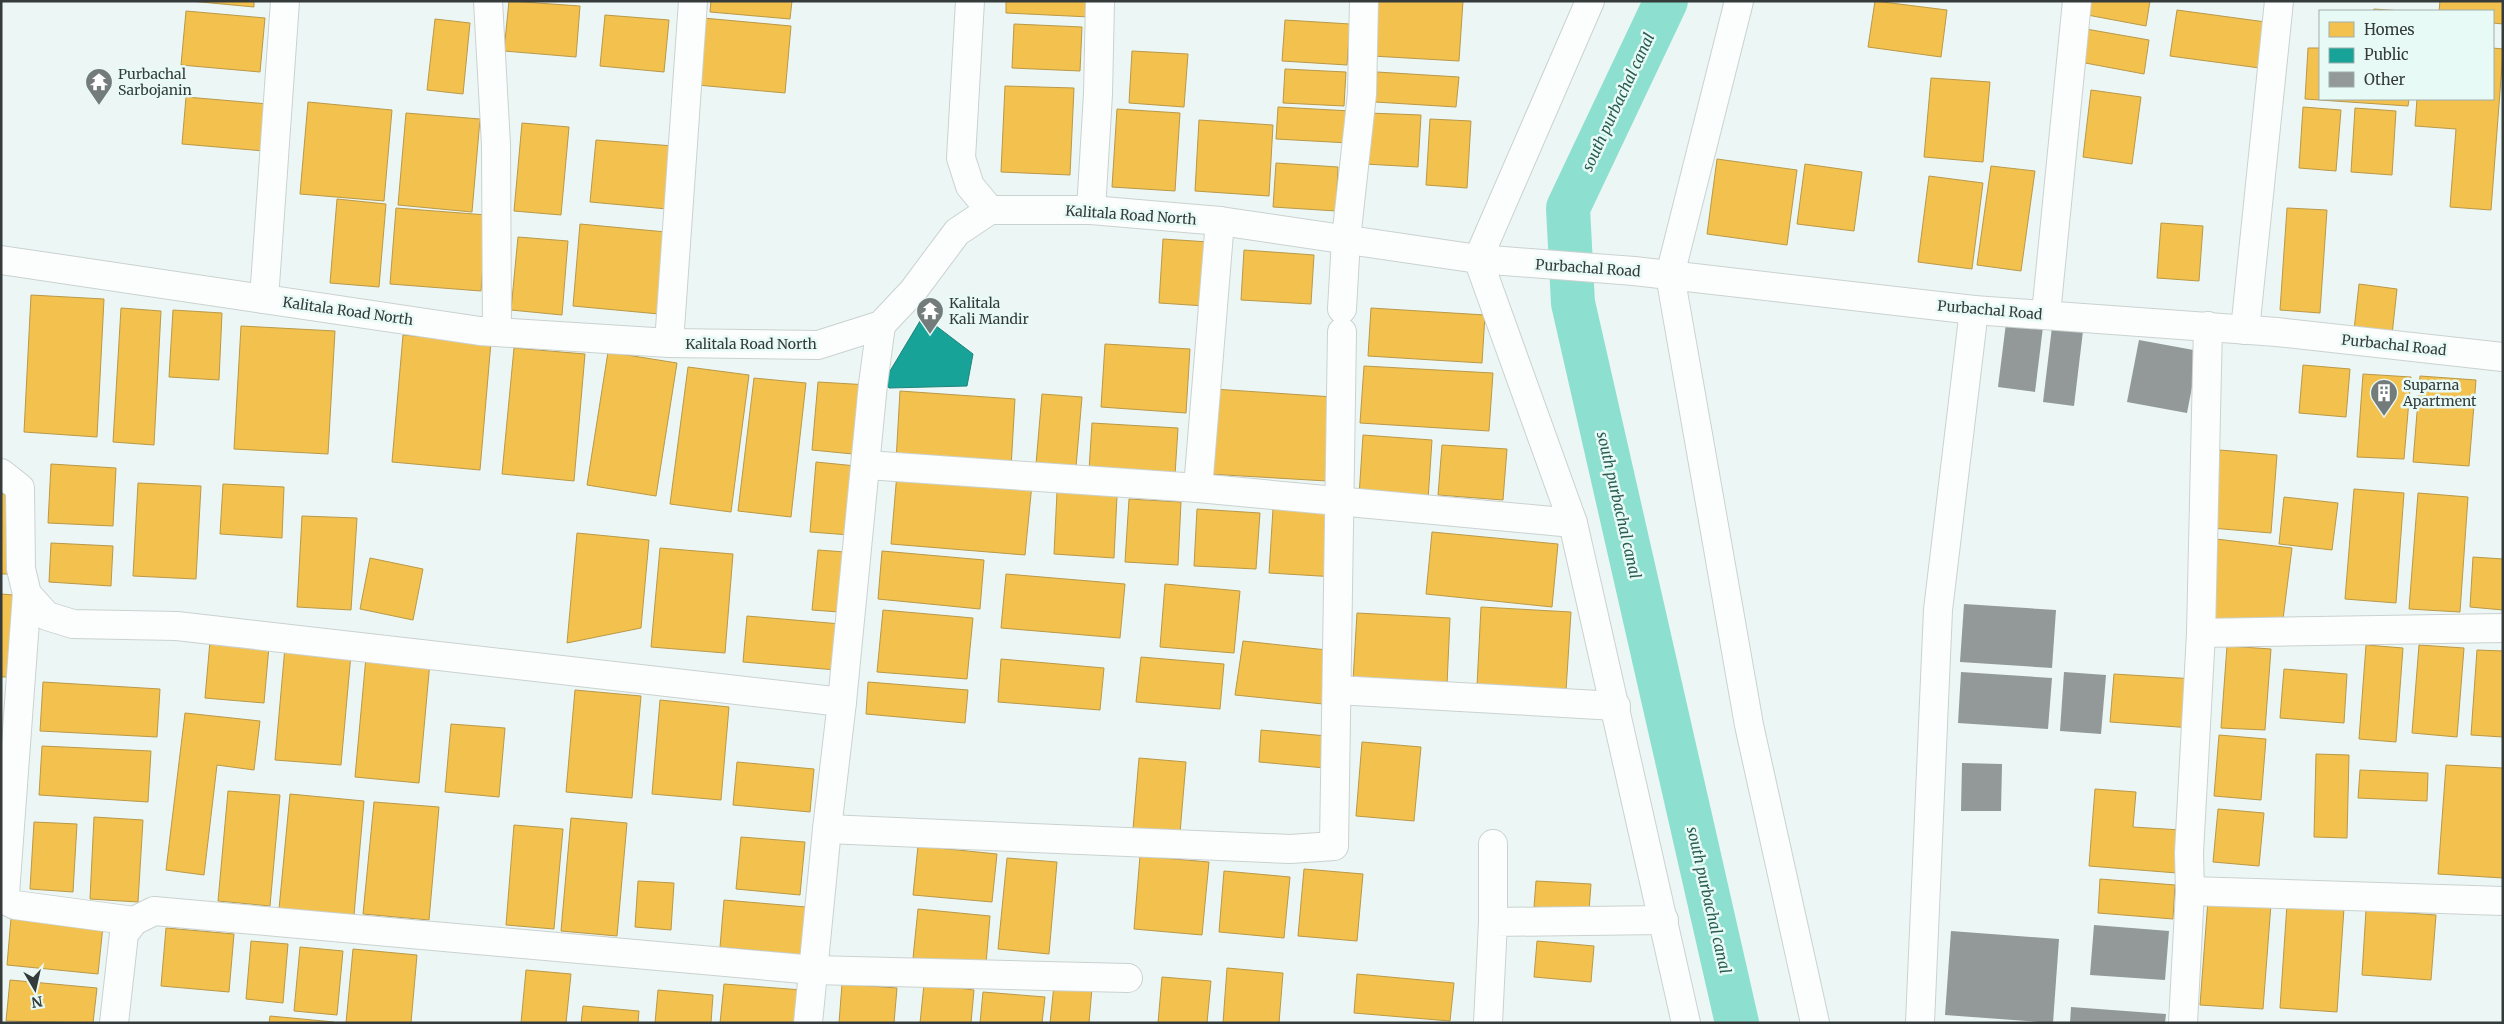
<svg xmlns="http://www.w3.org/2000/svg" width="2504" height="1024" font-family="Merriweather,serif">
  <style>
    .homes { fill: #f2c14e; stroke: #b99948 }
    .public { fill: #17a398; stroke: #20847c }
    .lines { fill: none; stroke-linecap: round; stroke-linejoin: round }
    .canal { stroke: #8de0cf; stroke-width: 44 }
    .building { fill: #929998 }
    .minor-casing { stroke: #cad2d0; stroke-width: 30 }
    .minor { stroke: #fcfefd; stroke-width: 28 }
    .labels { text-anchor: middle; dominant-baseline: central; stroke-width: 5; stroke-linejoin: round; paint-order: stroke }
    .poi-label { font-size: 14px; fill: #343b3a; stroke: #e8faf6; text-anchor: start }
    .street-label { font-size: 14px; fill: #343b3a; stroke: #e8faf6 }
    .water-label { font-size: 15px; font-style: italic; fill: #2a5b51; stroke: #e8faf6 }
  </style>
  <rect width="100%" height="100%" fill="#ecf6f4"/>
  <g class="homes">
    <polygon points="190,1 254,1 254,7"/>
    <polygon points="509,1 580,6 576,57 504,51"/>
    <polygon points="711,1 792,1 790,19 710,12"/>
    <polygon points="1006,1 1090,1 1090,17 1006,13"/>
    <polygon points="1376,1 1463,1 1459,61 1372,56"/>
    <polygon points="1875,1 1947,10 1941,57 1868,47"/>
    <polygon points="2084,1 2150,1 2146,26 2082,14"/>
    <polygon points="2440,1 2503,1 2503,24 2493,23 2493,11 2439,11"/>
    <polygon points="2374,9 2403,11 2373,11"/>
    <polygon points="2177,10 2273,23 2267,69 2170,56"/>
    <polygon points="186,11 265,18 260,72 181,65"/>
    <polygon points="605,15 669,20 664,72 600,66"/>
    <polygon points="703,18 791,26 785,93 697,85"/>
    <polygon points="435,19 470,23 463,94 427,90"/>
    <polygon points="1285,20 1350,24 1347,65 1282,61"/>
    <polygon points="1014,24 1082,27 1080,71 1012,68"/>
    <polygon points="2086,29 2149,40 2144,74 2080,62"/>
    <polygon points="2308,48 2320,48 2320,99 2409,99 2408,106 2305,99"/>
    <polygon points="2493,48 2503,49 2503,52 2491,210 2450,207 2456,129 2415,126 2417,99 2493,99"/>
    <polygon points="1132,51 1188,54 1184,107 1129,103"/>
    <polygon points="1285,69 1346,72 1344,106 1283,103"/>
    <polygon points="1377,72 1459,77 1456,107 1375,102"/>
    <polygon points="1931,78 1990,82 1983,162 1924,157"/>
    <polygon points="1005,86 1074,88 1070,175 1001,172"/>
    <polygon points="2091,90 2141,97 2132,164 2083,157"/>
    <polygon points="186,97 268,104 264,151 182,144"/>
    <polygon points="308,102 392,110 384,201 300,194"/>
    <polygon points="1278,107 1351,111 1349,143 1276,139"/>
    <polygon points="2303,107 2341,110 2336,171 2299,168"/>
    <polygon points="2355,108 2396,111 2392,175 2351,172"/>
    <polygon points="1117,109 1180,113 1175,191 1112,187"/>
    <polygon points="406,113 480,119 472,212 398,205"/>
    <polygon points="1368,113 1421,115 1418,167 1365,164"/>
    <polygon points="1430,119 1471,121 1467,188 1426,185"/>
    <polygon points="1199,120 1273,125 1269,196 1195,191"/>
    <polygon points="522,123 569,127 561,215 514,211"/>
    <polygon points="596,140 673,146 667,209 590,202"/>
    <polygon points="1717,159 1797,170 1787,245 1707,234"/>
    <polygon points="1276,163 1338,167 1336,211 1273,207"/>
    <polygon points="1805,164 1862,172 1854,231 1797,224"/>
    <polygon points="1991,166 2035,171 2021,271 1977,265"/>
    <polygon points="1929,176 1983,183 1972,269 1918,262"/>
    <polygon points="337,199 386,204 379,287 330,283"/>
    <polygon points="396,208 487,215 481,291 390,284"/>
    <polygon points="2287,208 2327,210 2320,313 2280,310"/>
    <polygon points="2161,223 2203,226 2199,281 2157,278"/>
    <polygon points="580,224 666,232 659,314 573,306"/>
    <polygon points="518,237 568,241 562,315 511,310"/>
    <polygon points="1163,239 1209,242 1205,306 1159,303"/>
    <polygon points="1244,250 1314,255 1311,304 1241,300"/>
    <polygon points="2359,284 2397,289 2392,335 2354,330"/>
    <polygon points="31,295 104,299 97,437 24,432"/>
    <polygon points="121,308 161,311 154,445 113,442"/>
    <polygon points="1371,308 1485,315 1482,363 1368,356"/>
    <polygon points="173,310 222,313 219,380 169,377"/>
    <polygon points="241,326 335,331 328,454 234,449"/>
    <polygon points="403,335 491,342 480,470 392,462"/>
    <polygon points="1105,344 1190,349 1186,413 1101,407"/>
    <polygon points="514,348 585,354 574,481 502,474"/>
    <polygon points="608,352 677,363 656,496 587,485"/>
    <polygon points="2303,365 2350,369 2346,417 2299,413"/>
    <polygon points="1364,366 1493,373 1489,431 1360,423"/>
    <polygon points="688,367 749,375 731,512 670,504"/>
    <polygon points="2363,374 2411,377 2404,459 2357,457"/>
    <polygon points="2420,376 2476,380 2469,466 2413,462"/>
    <polygon points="754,378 806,383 791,517 738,511"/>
    <polygon points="818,382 869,385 863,455 812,450"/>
    <polygon points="1214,389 1333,397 1327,481 1208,474"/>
    <polygon points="900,391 1015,399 1011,468 896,461"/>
    <polygon points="1042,394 1082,397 1076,467 1036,464"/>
    <polygon points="1092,423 1178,428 1175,475 1089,470"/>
    <polygon points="1363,435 1432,440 1428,500 1359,496"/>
    <polygon points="1442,445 1507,449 1503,500 1438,495"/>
    <polygon points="2220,450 2277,455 2271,533 2211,528"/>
    <polygon points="816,462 856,466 850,535 810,532"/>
    <polygon points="51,464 116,468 113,526 48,523"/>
    <polygon points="897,473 1032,484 1025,555 891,544"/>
    <polygon points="138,483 201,486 196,579 133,576"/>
    <polygon points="223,484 284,487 282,538 220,534"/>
    <polygon points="2354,489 2404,493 2396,603 2345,599"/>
    <polygon points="1057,492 1117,496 1114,558 1054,554"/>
    <polygon points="2418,493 2468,497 2460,612 2409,609"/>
    <polygon points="1,494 6,494 9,574 1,574"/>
    <polygon points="2284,497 2338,503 2332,550 2279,544"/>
    <polygon points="1129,499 1181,502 1178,565 1125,562"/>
    <polygon points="1197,509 1260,513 1256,569 1194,566"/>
    <polygon points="1273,509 1340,513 1336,577 1269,573"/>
    <polygon points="302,516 357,518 351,610 297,607"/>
    <polygon points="1432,532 1558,544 1552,607 1426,594"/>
    <polygon points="577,533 649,540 641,628 567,643"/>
    <polygon points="2216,539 2292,548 2282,627 2206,618"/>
    <polygon points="51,543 113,546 111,586 49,582"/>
    <polygon points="660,548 733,554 725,653 651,647"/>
    <polygon points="818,550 845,552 839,612 812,610"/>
    <polygon points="882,551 984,560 980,609 878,599"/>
    <polygon points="2473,557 2503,559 2503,610 2470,607"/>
    <polygon points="370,558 423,569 413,620 360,609"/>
    <polygon points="1006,574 1125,584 1120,638 1001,628"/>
    <polygon points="1165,584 1240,591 1234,653 1160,647"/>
    <polygon points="1,594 14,595 13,677 1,677"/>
    <polygon points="1481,607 1571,612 1566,691 1477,686"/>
    <polygon points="883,610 973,618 967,679 877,672"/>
    <polygon points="1357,613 1450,618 1447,685 1353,681"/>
    <polygon points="747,616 841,624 836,670 743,662"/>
    <polygon points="210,641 269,646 264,703 205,698"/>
    <polygon points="1243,641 1327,650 1323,704 1235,695"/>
    <polygon points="2366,645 2403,648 2396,742 2359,739"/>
    <polygon points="2419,645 2464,648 2457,737 2412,733"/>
    <polygon points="2227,646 2271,649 2265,730 2221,728"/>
    <polygon points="285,647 351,654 341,765 275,760"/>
    <polygon points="2477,650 2503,651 2503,737 2471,735"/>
    <polygon points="366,657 430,662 419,783 355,777"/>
    <polygon points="1141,657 1224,664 1220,709 1136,702"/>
    <polygon points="1001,659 1104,668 1100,710 998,702"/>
    <polygon points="2284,669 2347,674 2344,723 2280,718"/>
    <polygon points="2114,674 2195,679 2192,728 2110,722"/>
    <polygon points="43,682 160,689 157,737 40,731"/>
    <polygon points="868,682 968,690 965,723 866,714"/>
    <polygon points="575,690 641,696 632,798 566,792"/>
    <polygon points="660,700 729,707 721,800 652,794"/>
    <polygon points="185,713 260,721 254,770 217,765 204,875 166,870"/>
    <polygon points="451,724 505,728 499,797 445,792"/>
    <polygon points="1261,730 1327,736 1325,768 1259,762"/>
    <polygon points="2219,735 2266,739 2261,800 2214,796"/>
    <polygon points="1362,742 1421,747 1414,821 1356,816"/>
    <polygon points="42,746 151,751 148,802 39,795"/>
    <polygon points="2316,754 2349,755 2347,838 2314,837"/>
    <polygon points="1139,758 1186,762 1180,833 1133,829"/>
    <polygon points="737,762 814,769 810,812 733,805"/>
    <polygon points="2446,765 2503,768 2503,878 2438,874"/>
    <polygon points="2360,770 2428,773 2427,801 2358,798"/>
    <polygon points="2095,789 2136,792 2133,827 2181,830 2177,873 2089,866"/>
    <polygon points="228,791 280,795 270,906 218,901"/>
    <polygon points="290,794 364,801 354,915 279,909"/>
    <polygon points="374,802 439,807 429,920 363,914"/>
    <polygon points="2218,809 2264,813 2259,866 2213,862"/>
    <polygon points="94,817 143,820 138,902 90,899"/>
    <polygon points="571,818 627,823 617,936 561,931"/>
    <polygon points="34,822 77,824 73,892 30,889"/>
    <polygon points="514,825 563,829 554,929 506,925"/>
    <polygon points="741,837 805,842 800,895 736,889"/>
    <polygon points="918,846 997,854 992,902 913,895"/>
    <polygon points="1140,856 1209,862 1202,935 1134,929"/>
    <polygon points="1007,858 1057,862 1049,954 998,949"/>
    <polygon points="1304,869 1363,874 1357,941 1298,936"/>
    <polygon points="1224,871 1290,877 1284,938 1219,932"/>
    <polygon points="2100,879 2175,885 2173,919 2098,913"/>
    <polygon points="638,881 674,883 671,930 635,927"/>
    <polygon points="1536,881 1591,884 1589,911 1534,907"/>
    <polygon points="724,900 806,907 802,955 720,947"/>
    <polygon points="2208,900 2271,904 2263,1009 2200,1005"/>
    <polygon points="2287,904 2344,908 2337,1012 2280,1008"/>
    <polygon points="918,909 990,916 986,964 913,958"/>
    <polygon points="2366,910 2436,915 2431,980 2362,975"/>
    <polygon points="11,918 103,926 98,974 7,965"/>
    <polygon points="166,928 234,934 229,992 161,986"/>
    <polygon points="251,941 288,944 283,1003 246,999"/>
    <polygon points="1537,941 1594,946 1591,982 1534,977"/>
    <polygon points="300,947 343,951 337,1015 294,1011"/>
    <polygon points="353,949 417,955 411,1023 346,1023"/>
    <polygon points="1227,968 1283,973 1279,1023 1223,1023"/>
    <polygon points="526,970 571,974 566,1023 521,1023"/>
    <polygon points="1357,974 1454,983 1450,1021 1354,1013"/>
    <polygon points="1162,977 1211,981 1207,1023 1158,1023"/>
    <polygon points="10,980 97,988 93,1023 6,1021"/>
    <polygon points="724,984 802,990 799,1023 720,1023"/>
    <polygon points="842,984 897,988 894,1023 839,1023"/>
    <polygon points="924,984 974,990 971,1023 920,1023"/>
    <polygon points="1054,985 1092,988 1089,1023 1050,1023"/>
    <polygon points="658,990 713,995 711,1023 655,1023"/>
    <polygon points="983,992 1045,997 1042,1023 980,1023"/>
    <polygon points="583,1006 639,1011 638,1023 581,1023"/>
    <polygon points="270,1016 334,1022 334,1023 269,1023"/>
  </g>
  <polygon class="public" points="923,316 973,354 967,386 889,388 884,381"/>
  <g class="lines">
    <polyline class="canal" points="1666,1 1568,208 1573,303 1737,1023"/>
  </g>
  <g class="building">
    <polygon points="2006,323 2043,327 2035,392 1998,387"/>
    <polygon points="2052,327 2083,331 2074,406 2043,402"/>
    <polygon points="2139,340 2199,351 2187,413 2127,402"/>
    <polygon points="1964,604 2056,610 2052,668 1960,662"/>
    <polygon points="1961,672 2052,678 2048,729 1958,723"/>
    <polygon points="2064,672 2106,675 2101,734 2060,731"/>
    <polygon points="1962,763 2002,764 2001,811 1961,811"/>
    <polygon points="2094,925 2169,931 2165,980 2090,975"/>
    <polygon points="1951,931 2059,939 2053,1023 1945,1015"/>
    <polygon points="2071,1007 2166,1014 2165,1023 2070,1023"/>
  </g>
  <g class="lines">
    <defs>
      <g id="minor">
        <polyline points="488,1 496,145 497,332"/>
        <polyline points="970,1 961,158 970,186 990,210"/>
        <polyline points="1590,1 1478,259 1573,523 1686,1023"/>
        <polyline points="1739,1 1670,275 1749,725 1815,1023"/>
        <polyline points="1091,210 1098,94 1100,1"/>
        <polyline points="1,260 480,331 669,343 818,345 881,325 913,291 957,232 990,210 1091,210 1220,221 1478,259 1634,271 1974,310 2277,332 2503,357"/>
        <polyline points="264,299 285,1"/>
        <polyline points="1342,309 1346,239 1362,94 1364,1"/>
        <polyline points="2046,314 2077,1"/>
        <polyline points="2245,330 2279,1"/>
        <polyline points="669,343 693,1"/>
        <polyline points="867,465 1198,488 1573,523"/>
        <polyline points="1,473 20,488 21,569 27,594 47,616 73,624 177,626 842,702 873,384 881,325"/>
        <polyline points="1198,488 1220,221"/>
        <polyline points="27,594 5,894 9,902 15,905 134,921"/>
        <polyline points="2201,633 2503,628"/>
        <polyline points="1337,690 1616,706"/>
        <polyline points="827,829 1290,849 1334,846 1342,332"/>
        <polyline points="2190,891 2503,901"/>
        <polyline points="1493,922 1493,844"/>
        <polyline points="114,1023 124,934 134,921 154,911 814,970 1128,978"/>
        <polyline points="808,1023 827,829 842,702"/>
        <polyline points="1488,1023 1493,922 1664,920"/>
        <polyline points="1920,1023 1938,610 1974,310"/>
        <polyline points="2183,1023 2190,891 2189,853 2201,633 2208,326"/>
      </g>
    </defs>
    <use href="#minor" class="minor-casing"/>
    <use href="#minor" class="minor"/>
  </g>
  <defs>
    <symbol id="temple-pin" viewBox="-11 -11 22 30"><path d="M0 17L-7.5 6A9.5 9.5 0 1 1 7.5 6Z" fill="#747c7b" stroke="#e8faf6"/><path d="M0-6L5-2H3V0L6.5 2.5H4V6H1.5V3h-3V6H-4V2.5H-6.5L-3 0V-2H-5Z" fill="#fff"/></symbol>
    <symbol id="building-pin" viewBox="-11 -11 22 30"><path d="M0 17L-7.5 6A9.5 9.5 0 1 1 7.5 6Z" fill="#747c7b" stroke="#e8faf6"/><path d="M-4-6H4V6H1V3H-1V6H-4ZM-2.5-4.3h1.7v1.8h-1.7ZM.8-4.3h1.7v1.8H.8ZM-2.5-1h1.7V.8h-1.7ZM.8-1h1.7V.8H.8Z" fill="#fff"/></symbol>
  </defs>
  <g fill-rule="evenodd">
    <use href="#temple-pin" x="83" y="66" width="32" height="43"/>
    <use href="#temple-pin" x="914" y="295" width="32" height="43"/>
    <use href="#building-pin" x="2368" y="377" width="32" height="43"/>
  </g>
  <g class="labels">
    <g class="poi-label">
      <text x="118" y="74">Purbachal<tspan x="118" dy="16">Sarbojanin</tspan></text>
      <text x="949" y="303">Kalitala<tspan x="949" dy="16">Kali Mandir</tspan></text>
      <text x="2403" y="385">Suparna<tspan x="2403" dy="16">Apartment</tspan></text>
    </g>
    <g class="street-label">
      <text transform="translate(1131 215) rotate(4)">Kalitala Road North</text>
      <text transform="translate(1588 268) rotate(4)">Purbachal Road</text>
      <text transform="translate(1990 310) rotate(5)">Purbachal Road</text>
      <text transform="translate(348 311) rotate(8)">Kalitala Road North</text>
      <text x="751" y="344">Kalitala Road North</text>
      <text transform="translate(2394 345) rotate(6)">Purbachal Road</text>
    </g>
    <g class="water-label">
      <text transform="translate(1618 102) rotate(-65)">south purbachal canal</text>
      <text transform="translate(1619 505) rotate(77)">south purbachal canal</text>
      <text transform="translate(1709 900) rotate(77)">south purbachal canal</text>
    </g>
  </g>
  <rect width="2504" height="1024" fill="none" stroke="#343b3a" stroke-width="5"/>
  <rect x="2319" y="10" width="175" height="90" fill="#e8faf6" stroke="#a0aeab"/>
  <rect x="2329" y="22" width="25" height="15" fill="#f2c14e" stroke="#a0aeab"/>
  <text x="2364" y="35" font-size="15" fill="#343b3a">Homes</text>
  <rect x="2329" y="48" width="25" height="15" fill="#17a398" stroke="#a0aeab"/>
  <text x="2364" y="60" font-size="15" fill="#343b3a">Public</text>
  <rect x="2329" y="72" width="25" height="15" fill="#929998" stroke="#a0aeab"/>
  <text x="2364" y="85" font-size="15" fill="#343b3a">Other</text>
  <g transform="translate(35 989) rotate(171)" stroke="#e8faf6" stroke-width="4" paint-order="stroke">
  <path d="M0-4L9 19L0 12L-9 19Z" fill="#343b3a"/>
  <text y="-8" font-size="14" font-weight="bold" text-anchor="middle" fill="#343b3a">N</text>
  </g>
</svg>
